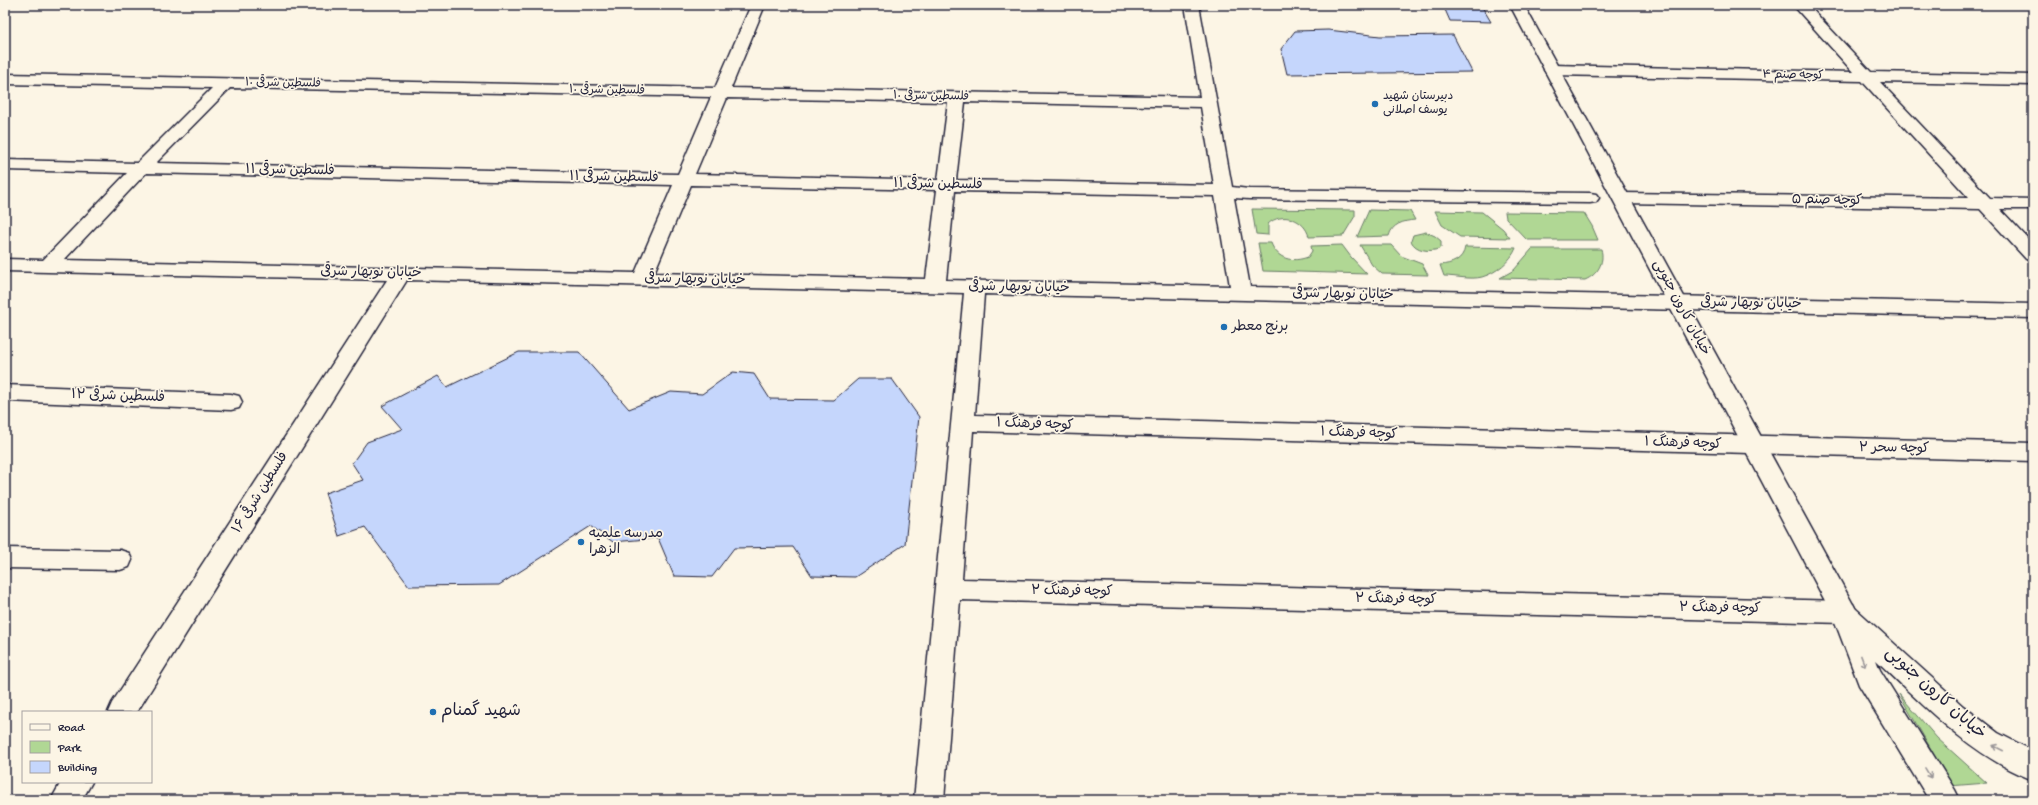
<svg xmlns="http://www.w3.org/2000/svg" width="2038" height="805" font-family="'Gochi Hand','Playpen Sans Arabic',sans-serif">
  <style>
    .green { fill: #b0d794; stroke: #697c68 }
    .building { fill: #c5d6fc; stroke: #22223b }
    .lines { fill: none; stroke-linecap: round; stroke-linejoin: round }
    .minor-casing { stroke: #22223b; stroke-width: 3 }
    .tertiary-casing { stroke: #22223b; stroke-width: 3 }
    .minor { fill: #fcf5e5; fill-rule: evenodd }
    .tertiary { fill: #fcf5e5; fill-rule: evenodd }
    .oneway { stroke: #9a9698 }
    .poi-dot { fill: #1f6fb2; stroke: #fcf5e5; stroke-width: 1.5 }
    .labels { text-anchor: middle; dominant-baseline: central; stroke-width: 3.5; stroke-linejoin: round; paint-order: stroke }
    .far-street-label { font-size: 12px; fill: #22223b; stroke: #fcf5e5 }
    .far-poi-label { font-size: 12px; fill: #22223b; stroke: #fcf5e5; text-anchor: start }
    .street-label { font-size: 14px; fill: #22223b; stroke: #fcf5e5 }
    .poi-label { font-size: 14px; fill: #22223b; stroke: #fcf5e5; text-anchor: start }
    .near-street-label { font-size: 17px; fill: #22223b; stroke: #fcf5e5 }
    .near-poi-label { font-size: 17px; fill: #22223b; stroke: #fcf5e5; text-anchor: start }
  </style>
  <rect width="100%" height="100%" fill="#fcf5e5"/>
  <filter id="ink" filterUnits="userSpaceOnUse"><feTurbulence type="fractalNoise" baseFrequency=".025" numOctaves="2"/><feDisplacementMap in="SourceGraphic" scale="8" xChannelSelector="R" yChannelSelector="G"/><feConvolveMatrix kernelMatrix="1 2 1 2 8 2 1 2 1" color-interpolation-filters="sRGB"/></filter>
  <g filter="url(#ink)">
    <g class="green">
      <path d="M1252,209L1355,210V216L1343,236L1309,237C1305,219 1282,211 1268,224V235L1256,234Z"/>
      <path d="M1369,210L1410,211L1415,220C1403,221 1392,224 1389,236L1357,237Z"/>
      <polygon points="1435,211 1482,212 1503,229 1510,238 1460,237 1442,225"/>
      <polygon points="1505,212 1584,213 1592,226 1598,240 1527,240 1506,218"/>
      <path d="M1426,232L1435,236L1441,241V247L1439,249C1429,252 1416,251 1411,241L1413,235Z"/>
      <path d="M1258,243H1271C1277,259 1292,263 1308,257L1312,251L1311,246L1342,245L1351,257L1367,274L1263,271Z"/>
      <polygon points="1360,245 1391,245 1401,256 1422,264 1428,275 1382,274 1372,265"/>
      <path d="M1465,247L1516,248C1511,261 1496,273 1482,277C1471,280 1455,276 1444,276L1440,265C1452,264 1463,260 1465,247Z"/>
      <path d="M1532,249H1601C1605,263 1597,275 1585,280L1500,278L1514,270Z"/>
      <polygon points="1899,694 1937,738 1987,783 1949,786 1931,749"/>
    </g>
    <g class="building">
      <polygon points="1443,5 1481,5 1491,22 1450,21"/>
      <polygon points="1544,5 1590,5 1591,7 1546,8"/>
      <polygon points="1328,30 1380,36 1453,35 1472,72 1287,74 1281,49 1295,31"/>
      <polygon points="519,352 579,352 629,409 671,392 702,394 733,372 754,374 770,399 834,400 858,379 892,379 919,417 905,544 855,577 812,576 793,547 734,548 712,577 674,576 658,538 613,542 591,526 499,585 409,586 365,527 339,536 325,493 363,480 352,463 367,442 402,429 382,406 438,376 447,387"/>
    </g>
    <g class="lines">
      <defs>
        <g id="minor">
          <path d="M751,5H765L731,88L1200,97L1185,5H1199L1232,187L1249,189L1590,193L1596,194L1599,198L1596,202L1590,203L1249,199L1234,198L1250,287L2033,304V318L984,294L975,415L2033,443V461L973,431L962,579L1844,601L1853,604L1857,612L1853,620L1844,623L960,600L944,800H914L964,293L407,280L137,712H108L112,703L387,280L5,271V259L43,260L127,173L5,170V160L137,163L212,88L5,84V74L715,88ZM230,88L711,97L678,174L156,163ZM727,98L948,102L938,180L695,174ZM965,102L1201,107L1214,185L956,180ZM146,173L673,185L635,273L64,260ZM691,185L937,190L926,279L654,273ZM955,191L1215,196L1230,286L946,280Z"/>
          <polygon points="1793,5 1808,5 1871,72 2033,75 2033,85 1880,82 1990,198 2033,199 2033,209 2000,209 2033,244 2033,261 2026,259 1980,209 1622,203 1616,202 1613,198 1616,194 1622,193 1969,198 1862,81 1552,75 1546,73 1544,70 1546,67 1552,65 1853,72"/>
          <polygon points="5,385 231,394 239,396 242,402 239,408 231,410 5,401"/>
          <polygon points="5,548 120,550 129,553 132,560 129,567 120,570 5,568"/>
          <polygon points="61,782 92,782 82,800 51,800"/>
        </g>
        <path id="tertiary" d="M1510,5H1524L1855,608L1963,706L1998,733L2033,751V780C1970,755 1924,706 1876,660L1880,670L1955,790L1960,800H1929L1859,685L1832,614Z"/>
      </defs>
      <use href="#minor" class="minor-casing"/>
      <use href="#tertiary" class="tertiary-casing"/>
      <use href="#minor" class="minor"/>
      <use href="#tertiary" class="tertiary"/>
    </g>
    <defs><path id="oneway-shaft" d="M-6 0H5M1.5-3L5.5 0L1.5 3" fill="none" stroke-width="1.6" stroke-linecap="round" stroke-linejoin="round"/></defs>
    <g class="oneway">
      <use href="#oneway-shaft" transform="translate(1863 661) rotate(69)"/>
      <use href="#oneway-shaft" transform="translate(1998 748) rotate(-153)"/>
      <use href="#oneway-shaft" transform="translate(1928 773) rotate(59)"/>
    </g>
  </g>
  <g class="poi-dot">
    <circle cx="1375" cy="104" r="4"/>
    <circle cx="1224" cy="327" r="4"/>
    <circle cx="581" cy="542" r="4"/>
    <circle cx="433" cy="712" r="4"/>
  </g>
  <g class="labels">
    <g class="far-street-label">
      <text transform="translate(1793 76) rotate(1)">کوچه صنم ۴</text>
      <text transform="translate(283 84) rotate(1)">فلسطین شرقی ۱۰</text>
      <text transform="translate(607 91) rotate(1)">فلسطین شرقی ۱۰</text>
      <text transform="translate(931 97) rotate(1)">فلسطین شرقی ۱۰</text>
    </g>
    <g class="far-poi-label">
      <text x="1383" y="97">دبیرستان شهید<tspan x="1383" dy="14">یوسف اصلانی</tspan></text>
    </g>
    <g class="street-label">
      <text transform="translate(290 171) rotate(1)">فلسطین شرقی ۱۱</text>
      <text transform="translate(614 178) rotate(1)">فلسطین شرقی ۱۱</text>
      <text transform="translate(938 185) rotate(1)">فلسطین شرقی ۱۱</text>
      <text transform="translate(1827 201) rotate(1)">کوچه صنم ۵</text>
      <text transform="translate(371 273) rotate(1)">خیابان نوبهار شرقی</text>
      <text transform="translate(695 280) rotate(1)">خیابان نوبهار شرقی</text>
      <text transform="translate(1019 288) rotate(1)">خیابان نوبهار شرقی</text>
      <text transform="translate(1343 295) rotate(1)">خیابان نوبهار شرقی</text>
      <text transform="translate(1751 304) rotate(1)">خیابان نوبهار شرقی</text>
      <text transform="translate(1681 308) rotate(62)">خیابان کارون جنوبی</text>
      <text transform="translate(118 397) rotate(2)">فلسطین شرقی ۱۲</text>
      <text transform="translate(1035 425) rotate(2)">کوچه فرهنگ ۱</text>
      <text transform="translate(1359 434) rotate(2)">کوچه فرهنگ ۱</text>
      <text transform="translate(1683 444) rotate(2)">کوچه فرهنگ ۱</text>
      <text transform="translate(1894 449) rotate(1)">کوچه سحر ۲</text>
      <text transform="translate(261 493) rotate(-58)">فلسطین شرقی ۱۶</text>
      <text transform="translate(1072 592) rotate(1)">کوچه فرهنگ ۲</text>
      <text transform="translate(1396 600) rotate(1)">کوچه فرهنگ ۲</text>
      <text transform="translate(1720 609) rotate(1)">کوچه فرهنگ ۲</text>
    </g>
    <g class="poi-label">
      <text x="1232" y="327">برنج معطر</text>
      <text x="589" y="534">مدرسه علمیه<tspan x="589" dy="16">الزهرا</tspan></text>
    </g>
    <g class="near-street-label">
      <text transform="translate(1935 694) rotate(42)">خیابان کارون جنوبی</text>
    </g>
    <g class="near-poi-label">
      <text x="441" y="712">شهید گمنام</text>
    </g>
  </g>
  <rect width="2038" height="805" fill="none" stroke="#fcf5e5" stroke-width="20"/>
  <rect x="10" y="10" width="2018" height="785" fill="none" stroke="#22223b" stroke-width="1.5" filter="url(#ink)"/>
  <rect x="22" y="711" width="130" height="72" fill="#fcf5e5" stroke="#a5a1a1"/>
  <rect x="30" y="724" width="20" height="6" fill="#fcf5e5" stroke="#a5a1a1"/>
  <text x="58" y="731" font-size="12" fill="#22223b">Road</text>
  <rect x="30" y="741" width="20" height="12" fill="#b0d794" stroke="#a5a1a1"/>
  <text x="58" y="751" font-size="12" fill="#22223b">Park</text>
  <rect x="30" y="761" width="20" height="12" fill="#c5d6fc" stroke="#a5a1a1"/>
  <text x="58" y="771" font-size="12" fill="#22223b">Building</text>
</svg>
